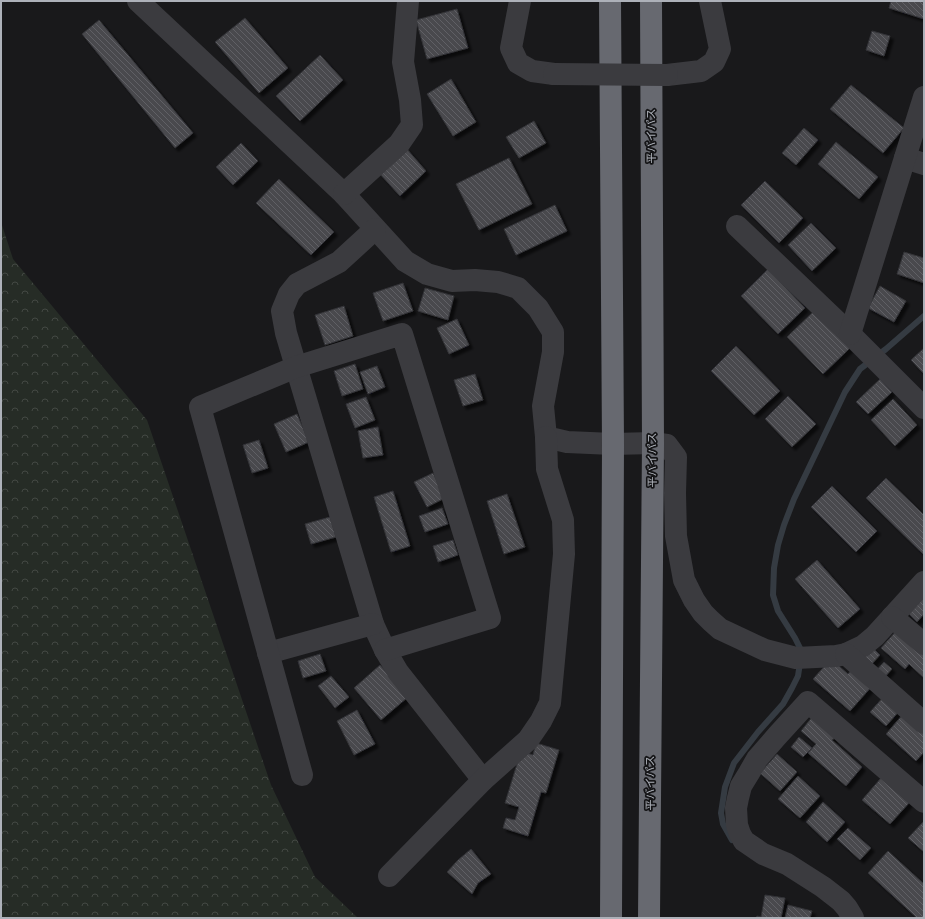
<svg xmlns="http://www.w3.org/2000/svg" width="925" height="919" font-family="Montserrat,'Noto Sans JP',sans-serif">
  <style>
    .forest { fill: url(#forest-crowns) }
    .lines { fill: none; stroke-linecap: round; stroke-linejoin: round }
    .stream { stroke: #353b42; stroke-width: 6 }
    .building { fill: url(#building-back-hatch); stroke: #333337; filter: url(#shadow) }
    .minor { stroke: #3b3b3f; stroke-width: 22 }
    .highway { stroke: #676970; stroke-width: 22 }
    .minor-bridge { stroke: #3b3b3f; stroke-width: 22 }
    .labels { text-anchor: middle; dominant-baseline: central; stroke-width: 3.5; stroke-linejoin: round; paint-order: stroke }
    .street-label { font-size: 11px; fill: #adb1b9; stroke: #141416 }
  </style>
  <defs>
    <pattern id="forest-crowns" width="20" height="18" patternUnits="userSpaceOnUse"><rect width="20" height="18" fill="#262c26"/><path d="M2 6a3 3 0 1 1 6 0M12 15a3 3 0 1 1 6 0" fill="none" stroke="#434843"/></pattern>
    <pattern id="building-back-hatch" width="6" height="6" patternUnits="userSpaceOnUse"><rect width="6" height="6" fill="#48494d"/><path d="M-1 5l2 2M0 0l6 6M5-1l2 2" fill="none" stroke="#606165"/></pattern>
    <filter id="shadow"><feDropShadow dx="3.5" dy="3.5" stdDeviation="1" flood-color="#0009"/></filter>
  </defs>
  <rect width="100%" height="100%" fill="#19191b"/>
  <polygon class="forest" points="1,222 13,259 147,420 271,785 315,877 358,918 1,918"/>
  <g class="lines">
    <polyline class="stream" points="732,840 723,824 721,813 725,787 734,763 758,732 783,704 792,688 798,676 800,663 800,648 795,638 778,611 773,595 774,568 778,545 784,525 794,499 845,392 860,369 886,349 924,316"/>
  </g>
  <g class="building">
    <polygon points="891,1 924,1 924,19 889,8"/>
    <polygon points="457,9 468,48 427,59 416,20"/>
    <polygon points="245,18 288,68 259,93 215,42"/>
    <polygon points="99,20 193,133 175,148 82,34"/>
    <polygon points="872,31 890,36 884,56 866,50"/>
    <polygon points="320,55 343,80 300,121 276,96"/>
    <polygon points="451,79 476,122 453,136 427,94"/>
    <polygon points="851,85 904,128 883,153 830,109"/>
    <polygon points="534,121 546,143 519,158 506,137"/>
    <polygon points="804,128 818,140 796,165 782,153"/>
    <polygon points="836,142 878,177 859,199 818,164"/>
    <polygon points="241,143 258,161 233,185 216,167"/>
    <polygon points="406,148 426,171 400,196 379,173"/>
    <polygon points="509,158 532,204 479,230 456,184"/>
    <polygon points="279,179 334,232 311,255 256,203"/>
    <polygon points="765,181 803,218 779,243 741,205"/>
    <polygon points="555,205 567,231 516,255 504,229"/>
    <polygon points="811,223 836,248 812,271 788,245"/>
    <polygon points="904,252 924,258 924,283 897,274"/>
    <polygon points="768,269 805,308 778,334 741,296"/>
    <polygon points="403,283 413,311 383,321 373,293"/>
    <polygon points="880,286 906,301 894,322 868,308"/>
    <polygon points="425,288 454,296 448,320 418,311"/>
    <polygon points="344,306 353,336 325,345 315,315"/>
    <polygon points="814,311 850,348 823,374 787,337"/>
    <polygon points="457,319 469,345 449,354 437,328"/>
    <polygon points="736,346 780,391 754,415 711,371"/>
    <polygon points="924,348 924,374 911,360"/>
    <polygon points="355,364 363,389 342,396 334,371"/>
    <polygon points="377,366 385,387 368,394 360,372"/>
    <polygon points="475,374 483,400 463,406 454,380"/>
    <polygon points="880,379 892,392 868,414 856,402"/>
    <polygon points="788,396 816,424 792,447 765,419"/>
    <polygon points="366,397 375,420 355,428 346,404"/>
    <polygon points="893,399 917,425 895,446 871,420"/>
    <polygon points="297,414 309,442 286,452 274,424"/>
    <polygon points="378,427 383,455 363,458 358,431"/>
    <polygon points="259,440 268,468 252,473 243,445"/>
    <polygon points="433,473 445,498 427,507 414,482"/>
    <polygon points="886,478 924,515 924,555 866,498"/>
    <polygon points="832,486 877,531 856,552 811,507"/>
    <polygon points="393,491 410,546 391,552 374,497"/>
    <polygon points="507,494 525,547 504,554 487,501"/>
    <polygon points="442,508 448,524 425,532 419,516"/>
    <polygon points="330,517 336,537 311,544 305,524"/>
    <polygon points="453,540 458,555 438,562 433,546"/>
    <polygon points="817,560 860,609 838,628 795,579"/>
    <polygon points="924,591 924,614 917,622 906,611"/>
    <polygon points="897,630 924,655 924,678 909,664 905,669 881,648"/>
    <polygon points="872,647 880,655 869,667 861,660"/>
    <polygon points="320,654 326,671 303,678 298,661"/>
    <polygon points="831,659 848,674 854,667 873,685 850,711 813,679"/>
    <polygon points="884,662 892,669 882,680 874,673"/>
    <polygon points="380,665 408,697 381,720 354,688"/>
    <polygon points="331,676 349,697 335,708 318,686"/>
    <polygon points="886,694 902,708 886,726 870,712"/>
    <polygon points="357,710 375,744 354,755 337,721"/>
    <polygon points="905,712 924,729 924,752 916,761 886,734"/>
    <polygon points="813,716 836,737 832,740 862,767 846,786 808,753 816,744 801,731"/>
    <polygon points="799,737 812,748 803,757 791,747"/>
    <polygon points="536,743 559,750 546,793 541,792 528,836 503,828 506,818 515,820 519,807 505,803 521,751 533,755"/>
    <polygon points="777,754 797,772 780,791 760,773"/>
    <polygon points="798,776 820,796 800,818 778,799"/>
    <polygon points="881,778 909,803 890,824 862,800"/>
    <polygon points="823,802 845,822 827,842 806,822"/>
    <polygon points="924,821 924,852 908,838"/>
    <polygon points="848,828 871,848 860,860 837,839"/>
    <polygon points="471,849 491,874 478,883 472,894 447,872 458,860"/>
    <polygon points="888,851 924,884 924,918 917,918 868,873"/>
    <polygon points="765,895 785,898 781,918 756,918 757,916 761,917"/>
    <polygon points="788,905 812,911 810,918 785,918"/>
  </g>
  <g class="lines">
    <g class="minor">
      <polyline points="138,1 344,194 405,261 427,274 452,281 475,280 498,282 518,288 538,308 553,332 553,352 543,406 546,437 567,442 613,444 653,443 667,445 676,457 675,493 676,536 684,580 694,600 703,613 711,621 720,629 765,650 796,658 836,656 846,654 863,646 875,636 924,582"/>
      <polyline points="520,1 511,48 518,63 532,71 554,74"/>
      <polyline points="667,75 701,71 714,62 720,49 710,1"/>
      <polyline points="905,158 924,164"/>
      <polyline points="344,194 399,144 412,125 410,100 403,62 408,1"/>
      <polyline points="737,226 850,334 924,408"/>
      <polyline points="375,229 339,262 297,284 289,294 282,311 286,333 373,624 385,650 398,672 483,780"/>
      <polyline points="850,334 924,97"/>
      <polyline points="892,617 924,644"/>
      <polyline points="268,653 373,624"/>
      <polyline points="846,654 924,723"/>
      <polyline points="302,775 200,407 296,367 402,334 490,618 385,650"/>
      <polyline points="389,876 483,780 528,740 541,721 550,703 564,554 563,520 547,469 546,437"/>
      <polyline points="853,918 847,908 841,901 823,887 787,864 763,854 744,841 740,834 737,825 736,808 738,798 741,786 749,773 757,759 777,736 808,702 924,802"/>
    </g>
    <g class="highway">
      <polyline points="610,1 613,444 611,918"/>
      <polyline points="649,918 653,443 651,1"/>
    </g>
    <polyline class="minor-bridge" points="554,74 667,75"/>
  </g>
  <g class="labels">
    <g class="street-label">
      <text transform="translate(651 136) rotate(-90)">平バイパス</text>
      <text transform="translate(652 460) rotate(-90)">平バイパス</text>
      <text transform="translate(650 783) rotate(-90)">平バイパス</text>
    </g>
  </g>
  <rect width="925" height="919" fill="none" stroke="#adb1b9" stroke-width="4"/>
</svg>
